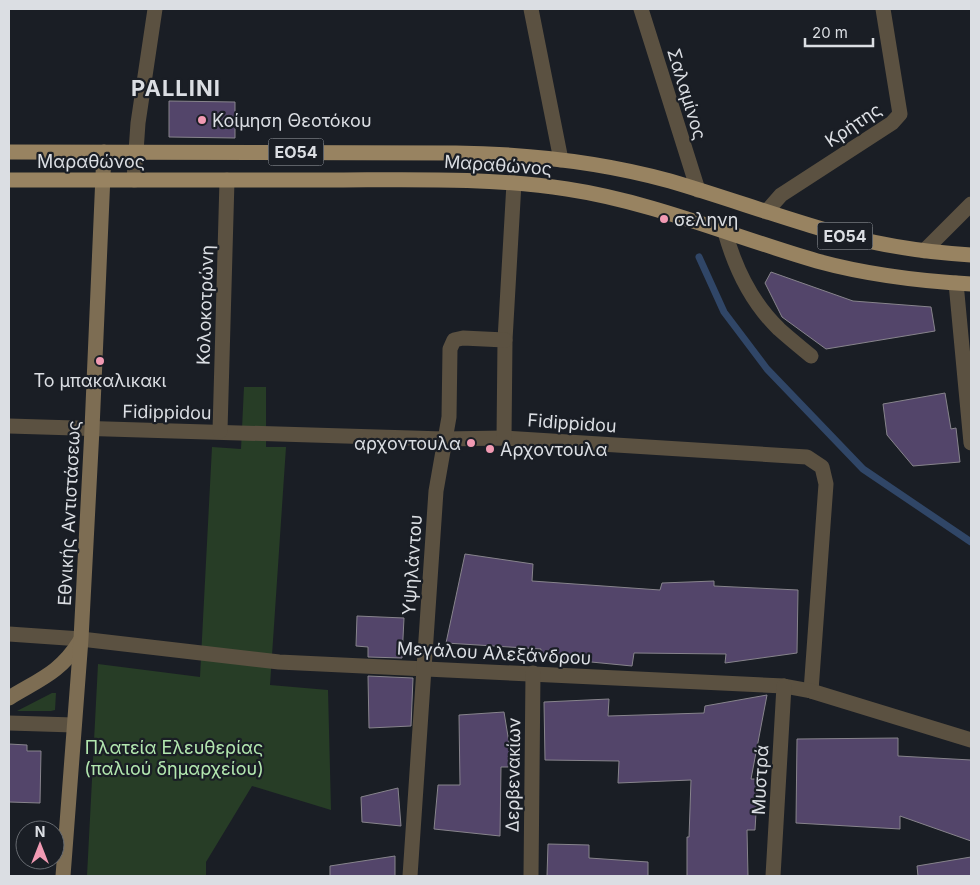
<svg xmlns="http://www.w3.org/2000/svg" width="980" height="885" font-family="Inter,sans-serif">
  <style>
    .green { fill: #273d26 }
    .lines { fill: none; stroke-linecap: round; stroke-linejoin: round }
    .stream { stroke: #304667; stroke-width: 7 }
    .building { fill: #53456a; stroke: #87848c }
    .street { stroke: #5b5141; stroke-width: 15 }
    .secondary { stroke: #7d6d53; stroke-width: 15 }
    .primary { stroke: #988361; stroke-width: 15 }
    .poi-dot { fill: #f19ab3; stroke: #1a1e25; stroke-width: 2 }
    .labels { text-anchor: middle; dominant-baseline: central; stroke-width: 4.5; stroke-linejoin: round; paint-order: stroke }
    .shield { fill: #1a1e25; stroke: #a1a4aa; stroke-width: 1 }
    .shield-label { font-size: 16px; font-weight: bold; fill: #dbdee3 }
    .street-label { font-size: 18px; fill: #dbdee3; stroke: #1a1e25 }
    .poi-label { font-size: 18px; fill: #dbdee3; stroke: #1a1e25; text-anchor: start }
    .park-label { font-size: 18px; fill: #b2e7af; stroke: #1a1e25 }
    .district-label { font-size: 22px; font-weight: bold; letter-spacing: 1px; fill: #dbdee3; stroke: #1a1e25 }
  </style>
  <rect width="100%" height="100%" fill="#1a1e25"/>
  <g class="green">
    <polygon points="244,387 266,387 266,447 286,447 270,685 328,690 331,810 252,786 206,862 206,876 87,876 98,664 200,677 212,447 241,449"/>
    <polygon points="52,693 56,693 55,710 51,711 17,711"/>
  </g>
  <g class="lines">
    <polyline class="stream" points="699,257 724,312 767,369 863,469 971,542"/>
  </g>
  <g class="building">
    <polygon points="169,101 235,102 235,138 169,137"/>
    <polygon points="771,272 853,301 931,307 935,331 826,349 782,317 765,283"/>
    <polygon points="945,393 951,429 956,428 960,462 913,466 887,435 883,404"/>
    <polygon points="465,554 533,564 532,581 660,590 662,583 714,581 714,586 798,590 797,653 725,663 726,654 634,653 632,666 540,657 541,649 446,643"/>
    <polygon points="357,616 404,618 402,658 368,657 368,647 356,646"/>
    <polygon points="368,676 413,678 411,726 369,728"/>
    <polygon points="767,695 751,779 758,779 755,830 747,830 748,876 687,876 687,837 689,837 691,780 618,783 619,761 545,760 544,702 609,699 608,716 704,713 705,706"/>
    <polygon points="504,712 513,767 501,767 500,836 434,829 438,785 460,785 459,715"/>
    <polygon points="898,738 898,756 971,760 971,841 900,816 900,829 796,823 797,739"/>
    <polygon points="9,744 27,745 27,751 41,751 40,803 9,802"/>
    <polygon points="398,788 401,826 362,822 361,797"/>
    <polygon points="548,844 589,845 589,858 648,862 648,876 547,876"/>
    <polygon points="395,856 395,876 330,876 330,866"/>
    <polygon points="971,857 971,876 918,876 917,866"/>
  </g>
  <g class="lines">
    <g class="street">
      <polyline points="531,9 561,160"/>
      <polyline points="641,9 698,190"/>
      <polyline points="134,180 138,123 155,9"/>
      <polyline points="766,212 781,195 892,123 900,114 883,9"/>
      <path d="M725,232C735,268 751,302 779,329C789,338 800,347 811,356"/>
      <polyline points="924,251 971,204"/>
      <polyline points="956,283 971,443"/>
      <polyline points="9,426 444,439 504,438 807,457 822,467 826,484 811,691"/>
      <polyline points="220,431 227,180"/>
      <polyline points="504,438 505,340 514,183"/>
      <polyline points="9,634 81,639 279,662 784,686 811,691 971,740"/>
      <polyline points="9,723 74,725"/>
      <polyline points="410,876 436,491 449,417 450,349 454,340 463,338 505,340"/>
      <polyline points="531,876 533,673"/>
      <polyline points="773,876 784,686"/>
    </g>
    <g class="secondary">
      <path d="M9,698C40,679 60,673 80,641"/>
      <polyline points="63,876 81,639 92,429 104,152"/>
    </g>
    <g class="primary">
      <path d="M9,152L456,153C528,154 601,162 670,181C721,196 771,214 822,229C871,244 920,252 971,255"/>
      <path d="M9,180C115,180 221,180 327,180C407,180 488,177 567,189C653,202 734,237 817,261C868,275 918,281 971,284"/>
    </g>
  </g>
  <g class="poi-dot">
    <circle cx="202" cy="120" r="5"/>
    <circle cx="664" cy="219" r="5"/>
    <circle cx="100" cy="361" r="5"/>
    <circle cx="471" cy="443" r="5"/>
    <circle cx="490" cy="449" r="5"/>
  </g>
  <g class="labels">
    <g class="shield">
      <rect x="268.5" y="138.5" width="55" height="27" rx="4"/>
      <rect x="817.5" y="222.5" width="55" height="27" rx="4"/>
    </g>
    <g class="shield-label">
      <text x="296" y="152">ΕΟ54</text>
      <text x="845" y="236">ΕΟ54</text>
    </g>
    <g class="street-label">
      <text transform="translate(687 94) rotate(73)">Σαλαμίνος</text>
      <text transform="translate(853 125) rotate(-34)">Κρήτης</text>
      <text x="91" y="161">Μαραθώνος</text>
      <text transform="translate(498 165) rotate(4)">Μαραθώνος</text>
      <text transform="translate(205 305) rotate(-88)">Κολοκοτρώνη</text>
      <text transform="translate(167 412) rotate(1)">Fidippidou</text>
      <text transform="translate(572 423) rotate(4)">Fidippidou</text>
      <text transform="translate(69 513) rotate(-87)">Εθνικής Αντιστάσεως</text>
      <text transform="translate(412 565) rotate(-86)">Υψηλάντου</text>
      <text transform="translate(494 653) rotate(3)">Μεγάλου Αλεξάνδρου</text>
      <text transform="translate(513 775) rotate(-89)">Δερβενακίων</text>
      <text transform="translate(760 780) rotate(-87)">Μυστρά</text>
    </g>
    <g class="poi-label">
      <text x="212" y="120">Κοίμηση Θεοτόκου</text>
      <text x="674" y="219">σεληνη</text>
      <text x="100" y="380" text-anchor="middle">Το μπακαλικακι</text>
      <text x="461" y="443" text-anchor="end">αρχοντουλα</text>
      <text x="500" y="449">Αρχοντουλα</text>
    </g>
    <g class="park-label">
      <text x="174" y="747">Πλατεία Ελευθερίας<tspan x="174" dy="21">(παλιού δημαρχείου)</tspan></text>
    </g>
    <g class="district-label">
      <text x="176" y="88">PALLINI</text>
    </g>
  </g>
  <rect width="980" height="885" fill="none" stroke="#dbdee3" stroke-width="20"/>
  <g transform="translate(40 845)"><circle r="24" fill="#1a1e25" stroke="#676b71"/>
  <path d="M0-4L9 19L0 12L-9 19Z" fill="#f19ab3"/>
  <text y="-8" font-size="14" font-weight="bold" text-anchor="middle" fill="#dbdee3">N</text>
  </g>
  <path d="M805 38v8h68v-8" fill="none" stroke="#dbdee3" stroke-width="2.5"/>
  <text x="812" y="38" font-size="15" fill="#dbdee3" stroke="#1a1e25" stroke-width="4" paint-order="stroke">20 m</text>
</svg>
